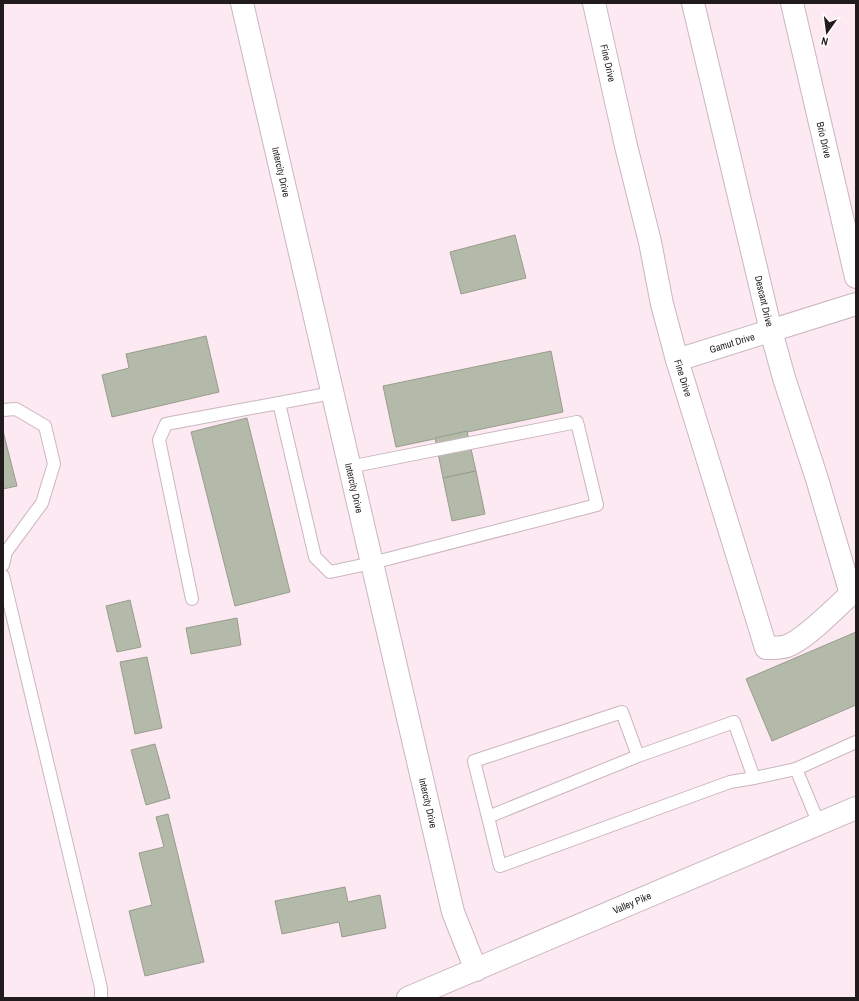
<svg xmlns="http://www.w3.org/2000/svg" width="859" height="1001" font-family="'Archivo Narrow',sans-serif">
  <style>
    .building { fill: #b4baa9; stroke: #979d8d }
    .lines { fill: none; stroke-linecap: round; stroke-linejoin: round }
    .service-casing { stroke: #cab6be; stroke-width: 14 }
    .minor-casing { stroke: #cab6be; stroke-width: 24 }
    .tertiary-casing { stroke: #cab6be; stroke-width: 24 }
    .service { stroke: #fff; stroke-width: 12 }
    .minor { stroke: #fff; stroke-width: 22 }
    .tertiary { stroke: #fff; stroke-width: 22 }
    .labels { text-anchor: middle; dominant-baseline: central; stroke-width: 4; stroke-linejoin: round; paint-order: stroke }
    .street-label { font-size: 10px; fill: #221b1d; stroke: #fff }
  </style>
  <rect width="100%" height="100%" fill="#fde9f1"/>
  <g class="building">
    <polygon points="515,235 526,278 461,294 450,252"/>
    <polygon points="206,336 219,392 112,417 102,375 129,368 126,354"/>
    <polygon points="551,351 563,412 396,447 383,386"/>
    <polygon points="247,418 290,592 235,606 191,432"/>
    <polygon points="3,431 17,486 3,489"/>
    <polygon points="467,431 476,471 443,478 435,438"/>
    <polygon points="476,471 485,514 452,521 443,478"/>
    <polygon points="130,600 141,647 117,652 106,606"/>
    <polygon points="237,618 241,645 191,654 186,628"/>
    <polygon points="856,632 856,705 772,741 746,679"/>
    <polygon points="147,657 162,728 135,734 120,662"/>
    <polygon points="155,744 170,798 146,805 131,750"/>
    <polygon points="168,814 204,962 145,976 129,911 152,905 139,853 164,847 156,817"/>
    <polygon points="345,887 348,902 380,895 386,928 342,937 339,922 282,934 275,901"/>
  </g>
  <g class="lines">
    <defs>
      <g id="service">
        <polyline points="279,403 315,557 330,572 372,563 597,505 577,422 349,467"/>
        <polyline points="3,410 16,409 45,426 54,464 42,503 6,552 3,565"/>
        <polyline points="3,576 101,988 101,998"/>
        <polyline points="192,599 159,440 166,424 332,393"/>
        <polyline points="638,756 488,817 474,761 622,712 638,756 734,722 754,778 796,769"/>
        <polyline points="488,817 500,866 730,782 754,778"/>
        <polyline points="819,824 796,769 856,742"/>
      </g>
      <g id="minor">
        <polyline points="242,3 453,912 476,970"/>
        <path d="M594,3L626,146L650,242L662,304L677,360L766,648C773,648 781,648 787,646C806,639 835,608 851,594L817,479L784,378L771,331L693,3"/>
        <polyline points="792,3 856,277"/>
        <polyline points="677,360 856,304"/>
      </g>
      <polyline id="tertiary" points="408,998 856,808"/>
    </defs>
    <use href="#service" class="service-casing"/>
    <use href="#minor" class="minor-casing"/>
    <use href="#tertiary" class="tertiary-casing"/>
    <use href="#service" class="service"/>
    <use href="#minor" class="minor"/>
    <use href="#tertiary" class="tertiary"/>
  </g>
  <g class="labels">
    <g class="street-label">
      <text transform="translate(608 63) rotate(77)">Fine Drive</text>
      <text transform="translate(824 140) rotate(77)">Brio Drive</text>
      <text transform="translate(281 172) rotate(77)">Intercity Drive</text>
      <text transform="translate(764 301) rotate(77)">Descant Drive</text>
      <text transform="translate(732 343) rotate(-17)">Gamut Drive</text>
      <text transform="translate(683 378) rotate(73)">Fine Drive</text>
      <text transform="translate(354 488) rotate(77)">Intercity Drive</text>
      <text transform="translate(428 803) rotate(77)">Intercity Drive</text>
      <text transform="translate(632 903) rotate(-23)">Valley Pike</text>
    </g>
  </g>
  <rect width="859" height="1001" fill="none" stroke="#221b1d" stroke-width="8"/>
  <g transform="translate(827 32) rotate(194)" stroke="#ffffff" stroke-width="3" paint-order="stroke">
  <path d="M0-3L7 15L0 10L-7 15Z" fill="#221b1d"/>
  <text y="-6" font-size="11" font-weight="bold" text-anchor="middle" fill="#221b1d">N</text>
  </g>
</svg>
